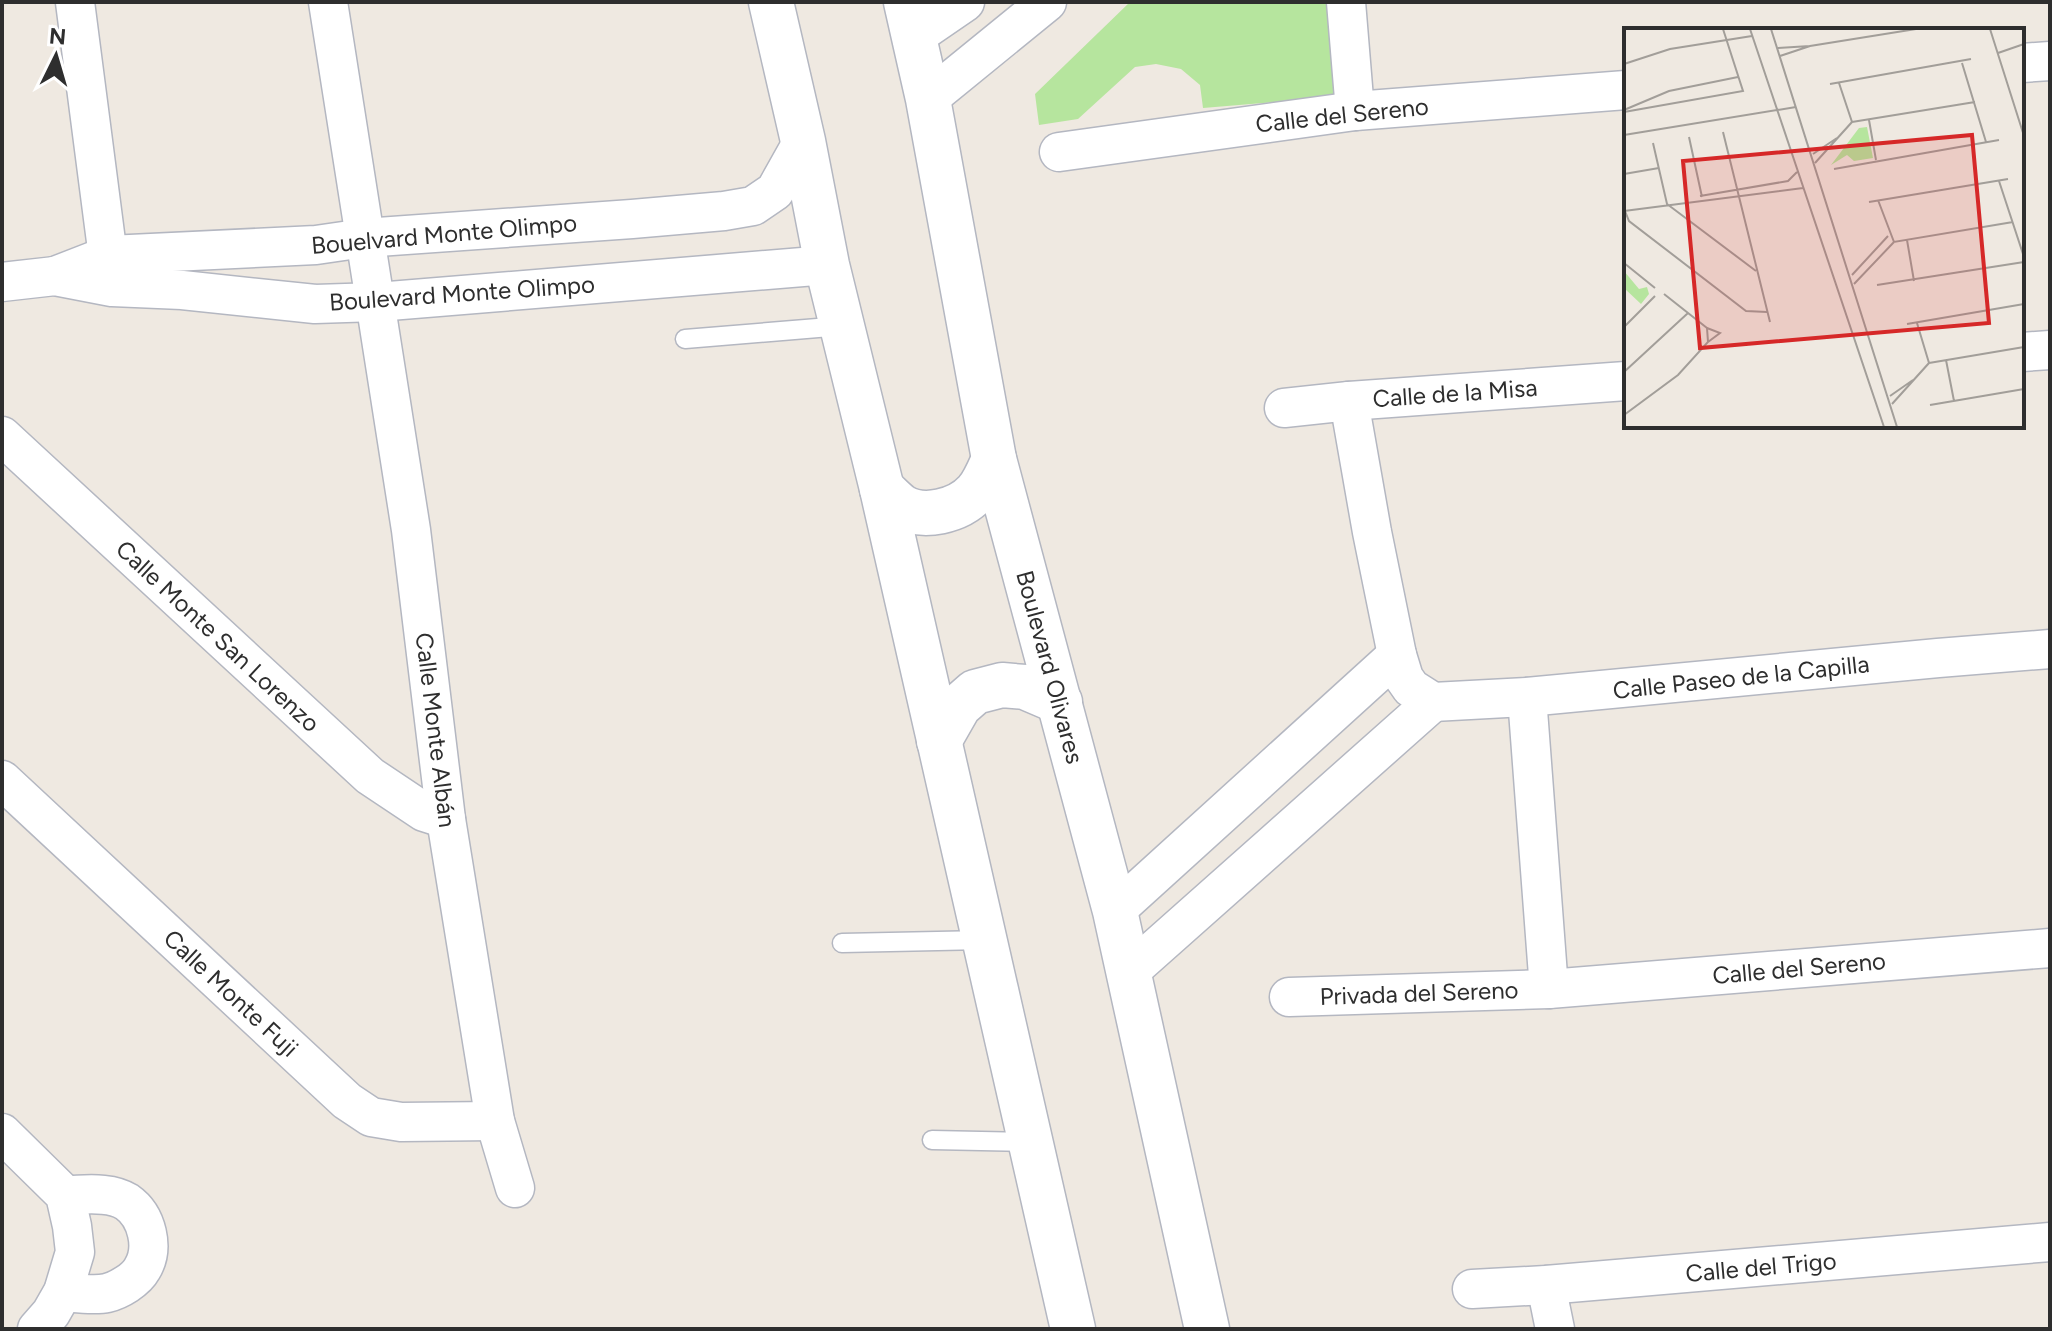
<svg xmlns="http://www.w3.org/2000/svg" width="2052" height="1331" font-family="Figtree,sans-serif">
  <style>
    .green { fill: #b6e59e }
    .lines { fill: none; stroke-linecap: round; stroke-linejoin: round }
    .service-casing { stroke: #b4b7c1; stroke-width: 21 }
    .minor-casing { stroke: #b4b7c1; stroke-width: 41 }
    .tertiary-casing { stroke: #b4b7c1; stroke-width: 47 }
    .service { stroke: #fff; stroke-width: 18 }
    .minor { stroke: #fff; stroke-width: 38 }
    .tertiary { stroke: #fff; stroke-width: 44 }
    .labels { text-anchor: middle; dominant-baseline: central; stroke-width: 8; stroke-linejoin: round; paint-order: stroke }
    .street-label { font-size: 24px; fill: #2e2e2e; stroke: #fff }
    .inset-road { fill: none; stroke: #a29e99; stroke-width: 2 }
    .view { fill: #d62828; fill-opacity: 0.15; stroke: #d62828; stroke-width: 4 }
    .inset-edge { fill: none; stroke: #2e2e2e; stroke-width: 4 }
  </style>
  <rect width="100%" height="100%" fill="#efe9e1"/>
  <polygon class="green" points="1130,2 1329,2 1337,97 1203,108 1200,85 1181,69 1156,64 1135,67 1078,119 1039,125 1035,94"/>
  <g class="lines">
    <defs>
      <g id="service">
        <polyline points="685,339 842,326"/>
        <polyline points="842,943 985,940"/>
        <polyline points="932,1140 1031,1142"/>
      </g>
      <g id="minor">
        <polyline points="75,2 111,280"/>
        <polyline points="328,2 411,530 446,819 495,1121 515,1188"/>
        <polyline points="1346,2 1355,111"/>
        <polyline points="914,37 965,2"/>
        <polyline points="2022,63 2050,61"/>
        <polyline points="928,99 1047,2"/>
        <polyline points="1059,152 1355,111 1626,90"/>
        <polyline points="55,276 109,255 316,245 364,238 632,219 724,211 753,206 775,191 803,141"/>
        <polyline points="2,282 55,276 112,287 182,290 315,304 377,302 827,265"/>
        <polyline points="2022,352 2050,350"/>
        <polyline points="1349,401 1372,532 1397,655 1404,678 1411,688 1433,702 1527,697 1938,658 2050,649"/>
        <polyline points="1284,408 1349,401 1626,381"/>
        <polyline points="2,436 370,776 424,812 446,819"/>
        <polyline points="1527,697 1549,989"/>
        <polyline points="2,780 347,1101 371,1117 401,1122 495,1121"/>
        <polyline points="1115,911 1397,655"/>
        <polyline points="1128,973 1433,702"/>
        <polyline points="1289,997 1549,989 2050,948"/>
        <polyline points="2,1133 65,1195 72,1226 75,1252 63,1292 51,1313 37,1329"/>
        <polyline points="1546,1285 1555,1329"/>
        <polyline points="1472,1289 1546,1285 2050,1242"/>
        <path d="M63,1292C76,1293 94,1296 107,1293C119,1290 136,1280 142,1269C155,1248 147,1216 127,1202C110,1191 84,1195 65,1195"/>
      </g>
      <g id="tertiary">
        <polyline points="771,2 803,141 827,265 882,489 1073,1329"/>
        <polyline points="906,2 928,99 994,459 1115,911 1207,1329"/>
        <path d="M882,489C888,494 894,501 901,506C923,520 959,511 976,492C984,483 989,470 994,459"/>
        <polyline points="939,741 959,706 975,692 1002,685 1025,687 1060,702"/>
      </g>
    </defs>
    <use href="#service" class="service-casing"/>
    <use href="#minor" class="minor-casing"/>
    <use href="#tertiary" class="tertiary-casing"/>
    <use href="#service" class="service"/>
    <use href="#minor" class="minor"/>
    <use href="#tertiary" class="tertiary"/>
  </g>
  <g class="labels">
    <g class="street-label">
      <text transform="translate(1342 115) rotate(-6)">Calle del Sereno</text>
      <text transform="translate(444 234) rotate(-5)">Bouelvard Monte Olimpo</text>
      <text transform="translate(462 293) rotate(-4)">Boulevard Monte Olimpo</text>
      <text transform="translate(1455 393) rotate(-4)">Calle de la Misa</text>
      <text transform="translate(218 636) rotate(43)">Calle Monte San Lorenzo</text>
      <text transform="translate(1050 667) rotate(75)">Boulevard Olivares</text>
      <text transform="translate(1741 677) rotate(-6)">Calle Paseo de la Capilla</text>
      <text transform="translate(436 730) rotate(83)">Calle Monte Albán</text>
      <text transform="translate(1799 968) rotate(-5)">Calle del Sereno</text>
      <text transform="translate(231 993) rotate(43)">Calle Monte Fuji</text>
      <text transform="translate(1419 993) rotate(-2)">Privada del Sereno</text>
      <text transform="translate(1761 1267) rotate(-5)">Calle del Trigo</text>
    </g>
  </g>
  <g transform="translate(1624 28)">
    <rect width="400" height="400" fill="#efe9e1"/>
    <path d="M243,99L249,130L230,133L223,127L207,137L235,100ZM0,243L15,261L23,259L25,266L17,276L0,260Z" fill="#b6e59e"/>
    <path class="inset-road" d="M126,1L260,399M147,1L273,399M366,1L400,108M154,20L186,18M374,25L400,16M156,28L186,18L292,1M338,35L362,114M0,36L46,21L128,8M215,55L228,94M206,56L347,31M0,82L45,63L114,49M0,84L119,63L99,1M245,92L252,132M228,94L351,74M99,104L146,294M0,107L172,79M65,109L78,169M29,115L43,176L132,243M189,126L213,110M191,135L228,94M210,141L375,112M0,146L35,140M375,153L400,229M76,168L164,153L173,144M254,172L270,214L389,194M245,174L384,151M0,183L179,160M1,183L5,193L122,283L143,284M283,212L290,253M0,235L31,260M228,247L264,208M230,256L270,214M253,257L400,234M293,295L305,335M283,296L400,276M0,299L31,268M83,300L96,305L84,314M322,332L330,373M305,335L400,319M0,344L64,285M266,368L289,352M268,376L305,335M306,377L400,361M0,387L54,347L84,314L83,300L40,266"/>
    <path class="view" d="M348,107L365,295L76,320L59,133Z"/>
    <rect width="400" height="400" class="inset-edge"/>
  </g>
  <rect width="2052" height="1331" fill="none" stroke="#2e2e2e" stroke-width="8"/>
  <g transform="translate(56 56) rotate(5)" stroke="#ffffff" stroke-width="6" paint-order="stroke">
  <path d="M0-6L14 30L0 20L-14 30Z" fill="#2e2e2e"/>
  <text y="-12" font-size="22" font-weight="bold" text-anchor="middle" fill="#2e2e2e">N</text>
  </g>
</svg>
